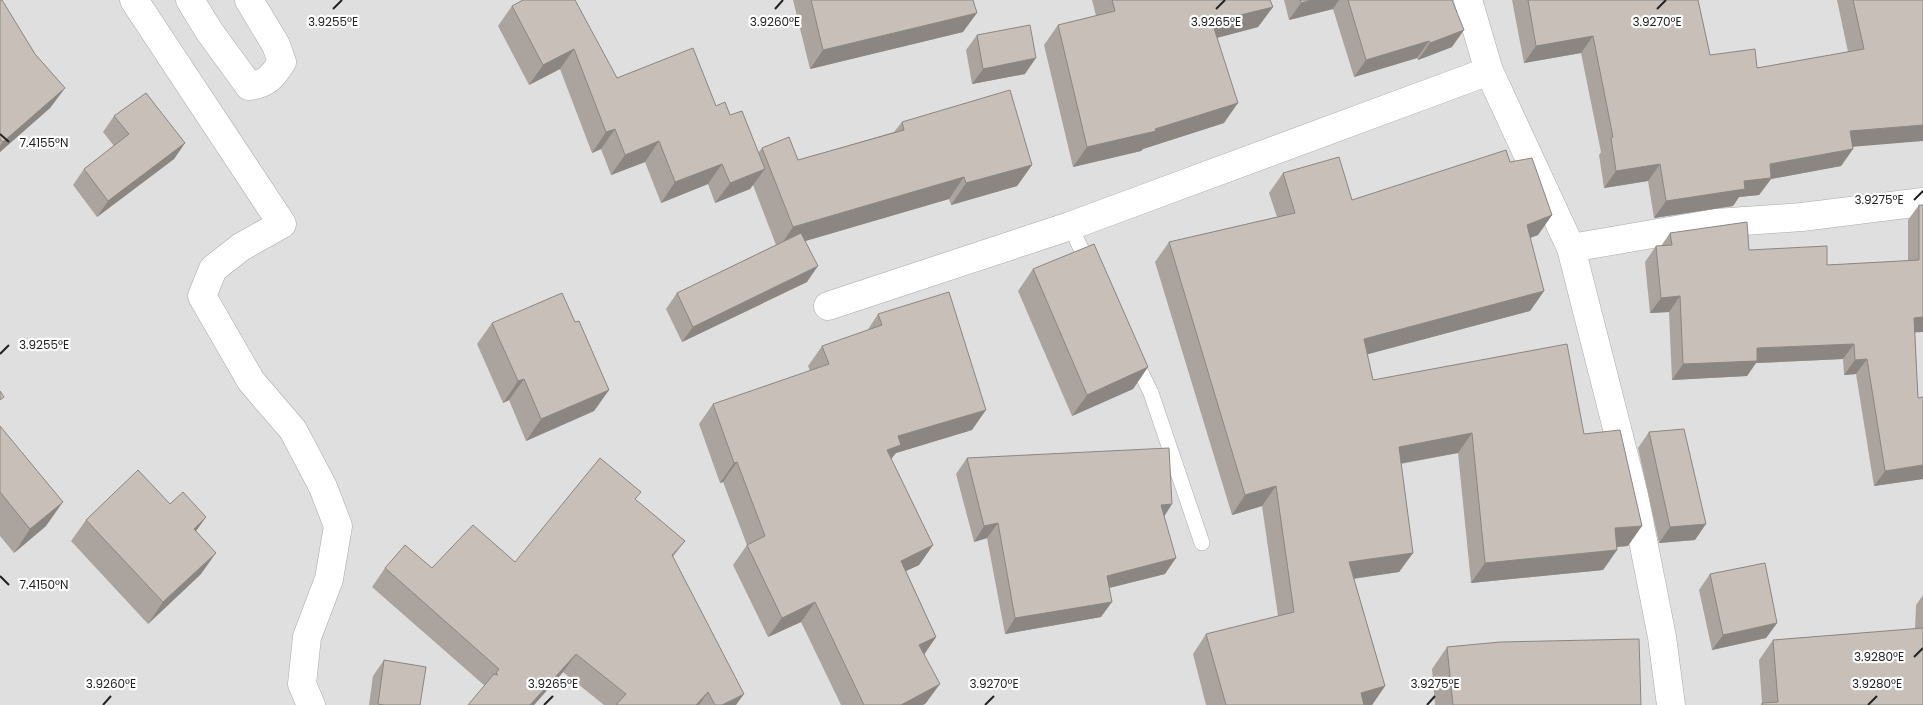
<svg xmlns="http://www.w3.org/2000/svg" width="1923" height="705" font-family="Poppins,sans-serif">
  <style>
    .residential { fill: #e0dfdf }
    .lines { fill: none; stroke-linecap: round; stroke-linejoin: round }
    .service-casing { stroke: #a9a9a9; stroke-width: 16 }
    .minor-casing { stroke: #a9a9a9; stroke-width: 29 }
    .service { stroke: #fff; stroke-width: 15 }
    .minor { stroke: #fff; stroke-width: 28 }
    .wall { fill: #aba49e }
    .shaded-wall { fill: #8b8681 }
    .building { fill: #c7bfb8; stroke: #8b8681 }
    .ticks { fill: none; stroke: #222; stroke-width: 2 }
    .ticks-label { font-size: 12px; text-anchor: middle; fill: #222; stroke: #fff; stroke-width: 4.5; stroke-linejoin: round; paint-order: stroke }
  </style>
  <rect width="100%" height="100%" fill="#f2efe9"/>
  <rect class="residential" x="0" y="0" width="1923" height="705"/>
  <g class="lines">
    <defs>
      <g id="service">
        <polyline points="1070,226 1090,267"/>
        <polyline points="1134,358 1151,393 1202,543"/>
      </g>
      <g id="minor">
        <polyline points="134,0 282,224 241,247 213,269 202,296 251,381 293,430 323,487 338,526 329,579 307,637 302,684 311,705"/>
        <path d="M190,0L209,31L249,86C267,84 273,76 282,62L276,45L249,0"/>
        <polyline points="1468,0 1489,71 1571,248 1634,495 1662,637 1671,705"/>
        <polyline points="1571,248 1716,223 1802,217 1923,202"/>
        <polyline points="828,306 1070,226 1489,71"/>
      </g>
    </defs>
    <use href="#service" class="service-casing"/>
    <use href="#minor" class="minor-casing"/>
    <use href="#service" class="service"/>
    <use href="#minor" class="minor"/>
  </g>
  <g class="wall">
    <polygon points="0,0 35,54 65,88 50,108 0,152"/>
    <polygon points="793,0 973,0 963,32 810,69"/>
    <polygon points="1092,0 1270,0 1273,7 1258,27 1217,38 1224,123 1143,149 1141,151 1073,167 1044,45 1058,25 1096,16"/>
    <polygon points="1284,0 1452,0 1452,47 1418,60 1417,58 1354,77 1333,9 1289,20"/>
    <polygon points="1512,0 1698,0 1710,55 1757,68 1848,52 1837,0 1923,0 1853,147 1853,149 1841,166 1771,179 1759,195 1739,197 1733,206 1654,218 1648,181 1604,188 1599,155 1601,152 1581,53 1524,63"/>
    <polygon points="512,6 617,78 716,106 730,115 758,153 762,148 798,160 894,132 902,122 1032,165 1017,186 951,205 949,199 805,241 807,282 682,342 666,309 677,293 776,245 753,185 750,189 715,203 708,184 661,203 645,162 611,175 601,149 592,153 560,69 529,85 498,26"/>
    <polygon points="977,35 1025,74 972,84 966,50"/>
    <polygon points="114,116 185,143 174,159 97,217 73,185 84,169 114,146 103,132"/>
    <polygon points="1510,162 1552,215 1538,235 1530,238 1544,291 1530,311 1367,354 1373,380 1584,434 1628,546 1617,547 1617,550 1603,570 1471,583 1458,453 1401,464 1413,553 1399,572 1354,579 1385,686 1372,705 1206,705 1193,654 1206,634 1278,616 1262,506 1232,515 1155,262 1169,242 1277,217 1269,193 1283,173 1352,200"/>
    <polygon points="1919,205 1923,205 1923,332 1915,332 1918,398 1923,397 1923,479 1874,486 1856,374 1844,375 1843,359 1756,363 1747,376 1672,380 1669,312 1650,313 1645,262 1656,246 1661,246 1670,233 1749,250 1827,265 1908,261 1908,220"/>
    <polygon points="1033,269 1148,367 1133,389 1072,416 1018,291"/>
    <polygon points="878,314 972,430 896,453 891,459 933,545 919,565 906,571 936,637 924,655 926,703 923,705 841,705 801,622 768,637 733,565 747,545 723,482 720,483 699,424 713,404 810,371 808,366 822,346 867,331"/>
    <polygon points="575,322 609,390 594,411 526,441 509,400 503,403 477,344 492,323"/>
    <polygon points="0,426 46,526 14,553 0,536"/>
    <polygon points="1649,432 1695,540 1659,543 1638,448"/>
    <polygon points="967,458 1164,516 1165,574 1109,588 1101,617 1005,634 987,538 974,542 956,474"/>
    <polygon points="635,500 685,541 673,557 736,705 604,705 563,672 534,705 468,705 485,686 372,587 385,568 432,568 515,562"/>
    <polygon points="170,504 206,517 196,531 201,574 148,624 71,541 86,520"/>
    <polygon points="1710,574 1777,623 1766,638 1712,650 1699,590"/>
    <polygon points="1923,595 1923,705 1761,705 1762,703 1759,660 1773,640 1915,629 1916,605"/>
    <polygon points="1447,647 1641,705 1435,705 1432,669"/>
    <polygon points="384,660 420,705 369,705 373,676"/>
  </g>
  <g class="shaded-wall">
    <polygon points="1312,0 1339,0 1333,9 1289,20 1301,3"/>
    <polygon points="1273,7 1258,27 1197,43 1212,22"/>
    <polygon points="977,13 963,32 810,69 823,50"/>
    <polygon points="1464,30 1452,47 1418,60 1430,43"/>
    <polygon points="1593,36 1581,53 1524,63 1536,46"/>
    <polygon points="1429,41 1417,58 1354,77 1366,60"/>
    <polygon points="574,49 560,69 529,85 543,65"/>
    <polygon points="1036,58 1025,74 972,84 983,69"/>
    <polygon points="65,88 50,108 0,152 0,146 3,142"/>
    <polygon points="1238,103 1224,123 1143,149 1141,151 1073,167 1087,147 1155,129"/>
    <polygon points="1923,125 1923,141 1838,148 1850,131"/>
    <polygon points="615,129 601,149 592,153 606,132"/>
    <polygon points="659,141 645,162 611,175 625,155"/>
    <polygon points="185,143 174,159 97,217 108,201"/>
    <polygon points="1853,149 1841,166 1771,179 1759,195 1739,197 1733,206 1654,218 1666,201 1744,181 1770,164"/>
    <polygon points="722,164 708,184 661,203 675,182"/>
    <polygon points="1660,164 1648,181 1604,188 1616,171"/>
    <polygon points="1032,165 1017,186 951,205 966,183"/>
    <polygon points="765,169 750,189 715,203 730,183"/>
    <polygon points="964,177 949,199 778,249 793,227"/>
    <polygon points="1552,215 1538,235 1513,244 1527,225"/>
    <polygon points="818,266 807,282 682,342 693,327"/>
    <polygon points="1544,291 1530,311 1350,359 1364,339"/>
    <polygon points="1680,296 1669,312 1650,313 1661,298"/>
    <polygon points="1923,317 1923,332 1903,333 1914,318"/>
    <polygon points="1854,344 1843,359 1756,363 1747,376 1672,380 1683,364 1757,348"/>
    <polygon points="1867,359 1856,374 1844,375 1855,360"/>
    <polygon points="1148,367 1133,389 1072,416 1087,395"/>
    <polygon points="524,379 509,400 503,403 518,381"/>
    <polygon points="609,390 594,411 526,441 541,419"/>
    <polygon points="986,410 972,430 896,453 887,464 887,450 898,436"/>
    <polygon points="1472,433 1458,453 1385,466 1399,447"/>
    <polygon points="737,462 723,482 720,483 734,463"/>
    <polygon points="1923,465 1923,479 1874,486 1885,471"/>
    <polygon points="1276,486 1262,506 1232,515 1245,495"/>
    <polygon points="63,502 46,526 14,553 30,529"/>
    <polygon points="1172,504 1162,520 1161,505"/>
    <polygon points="206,517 191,538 194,529"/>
    <polygon points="998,523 987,538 974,542 984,526"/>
    <polygon points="1706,524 1695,540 1659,543 1670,527"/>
    <polygon points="1642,526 1628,546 1601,548 1615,528"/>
    <polygon points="933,545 919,565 887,580 901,561"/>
    <polygon points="1617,550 1603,570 1471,583 1485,563"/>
    <polygon points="216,553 201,574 148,624 163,602"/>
    <polygon points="1413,553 1399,572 1335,581 1349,562"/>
    <polygon points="1176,558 1165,574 1097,591 1107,576"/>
    <polygon points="815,602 801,622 768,637 782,618"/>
    <polygon points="1112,602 1101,617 1005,634 1015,618"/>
    <polygon points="1777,623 1766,638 1712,650 1723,635"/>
    <polygon points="936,637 922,657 919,645"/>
    <polygon points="576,654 563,672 534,705 530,705"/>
    <polygon points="940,684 926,703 923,705 901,705"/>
    <polygon points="1385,686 1372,705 1352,705 1361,693"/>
    <polygon points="708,692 699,705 696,705"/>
    <polygon points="744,694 736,705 722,705"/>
  </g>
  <g class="building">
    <polygon points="0,0 2,0 35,54 65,88 3,142 0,139"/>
    <polygon points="523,0 575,0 617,78 693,48 716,106 725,102 730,115 742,111 765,169 730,183 722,164 675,182 659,141 625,155 615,129 606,132 574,49 543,65 512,6"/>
    <polygon points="811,0 973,0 977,13 823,50"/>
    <polygon points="1112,0 1270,0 1273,7 1212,22 1238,103 1155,129 1156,131 1087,147 1058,25 1115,11"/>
    <polygon points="1300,0 1312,0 1301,3"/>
    <polygon points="1348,0 1452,0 1464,30 1430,43 1429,41 1366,60"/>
    <polygon points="1528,0 1698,0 1710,55 1755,49 1757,68 1864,49 1853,0 1923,0 1923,125 1850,131 1853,149 1770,164 1771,178 1744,181 1745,189 1666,201 1660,164 1616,171 1611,138 1613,137 1593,36 1536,46"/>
    <polygon points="1030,25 1036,58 983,69 977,35"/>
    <polygon points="1010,90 1032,165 966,183 964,177 793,227 762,148 789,137 798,160 904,130 902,122"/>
    <polygon points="146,93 185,143 108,201 84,169 129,134 114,116"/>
    <polygon points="1506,150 1510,162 1532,158 1552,215 1527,225 1544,291 1364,339 1373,380 1567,344 1584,434 1620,430 1642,526 1615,528 1617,550 1485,563 1472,433 1399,447 1413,553 1349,562 1385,686 1361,693 1364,705 1226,705 1206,634 1294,612 1276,486 1245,495 1169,242 1295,213 1283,173 1339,157 1352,200"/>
    <polygon points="1919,205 1923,205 1923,317 1914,318 1918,398 1923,397 1923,465 1885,471 1867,359 1855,360 1854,344 1757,348 1757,361 1683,364 1680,296 1661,298 1656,246 1672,245 1670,233 1747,222 1749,250 1827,246 1827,265 1919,260"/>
    <polygon points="801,233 818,266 693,327 677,293"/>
    <polygon points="1094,244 1148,367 1087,395 1033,269"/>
    <polygon points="949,292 986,410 898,436 901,445 887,450 933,545 901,561 936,637 919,645 940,684 901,705 864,705 815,602 782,618 747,545 765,536 737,462 734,463 713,404 829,364 822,346 882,325 878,314"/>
    <polygon points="562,293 575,322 579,321 609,390 541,419 524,379 518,381 492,323"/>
    <polygon points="0,391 4,397 0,400"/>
    <polygon points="0,426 63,502 30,529 0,492"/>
    <polygon points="1684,429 1706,524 1670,527 1649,432"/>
    <polygon points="1169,448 1172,504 1161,505 1176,558 1107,576 1112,602 1015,618 998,523 984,526 967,458"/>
    <polygon points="600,458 641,492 635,499 685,541 672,555 744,694 722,705 715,705 708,692 696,705 616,705 626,694 576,654 530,705 468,705 494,674 498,675 496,673 499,669 385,568 405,545 432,568 473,525 515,562"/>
    <polygon points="138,470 170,504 183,492 206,517 194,529 216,553 163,602 86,520"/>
    <polygon points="1765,563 1777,623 1723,635 1710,574"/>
    <polygon points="1923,628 1923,705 1762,705 1762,703 1778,702 1773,640"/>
    <polygon points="1639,639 1641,705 1453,705 1447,647 1500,642"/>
    <polygon points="384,660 426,667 420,705 384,705 378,704"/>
  </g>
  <path class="ticks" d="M333,9L342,0M775,9L783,0M1216,9L1225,0M1657,9L1666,0M0,134L9,142M1914,200L1923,191M0,354L9,345M0,576L9,585M1914,657L1923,648M103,705L111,696M544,705L553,696M985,705L994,696M1427,705L1435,696M1868,705L1877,696"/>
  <g class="ticks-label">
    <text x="333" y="26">3.9255°E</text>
    <text x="775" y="26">3.9260°E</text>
    <text x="1216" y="26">3.9265°E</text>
    <text x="1657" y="26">3.9270°E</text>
    <text x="44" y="147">7.4155°N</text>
    <text x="1879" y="204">3.9275°E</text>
    <text x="44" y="349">3.9255°E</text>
    <text x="44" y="589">7.4150°N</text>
    <text x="1879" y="661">3.9280°E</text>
    <text x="111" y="688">3.9260°E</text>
    <text x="553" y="688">3.9265°E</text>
    <text x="994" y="688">3.9270°E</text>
    <text x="1435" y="688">3.9275°E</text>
    <text x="1877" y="688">3.9280°E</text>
  </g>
</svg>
